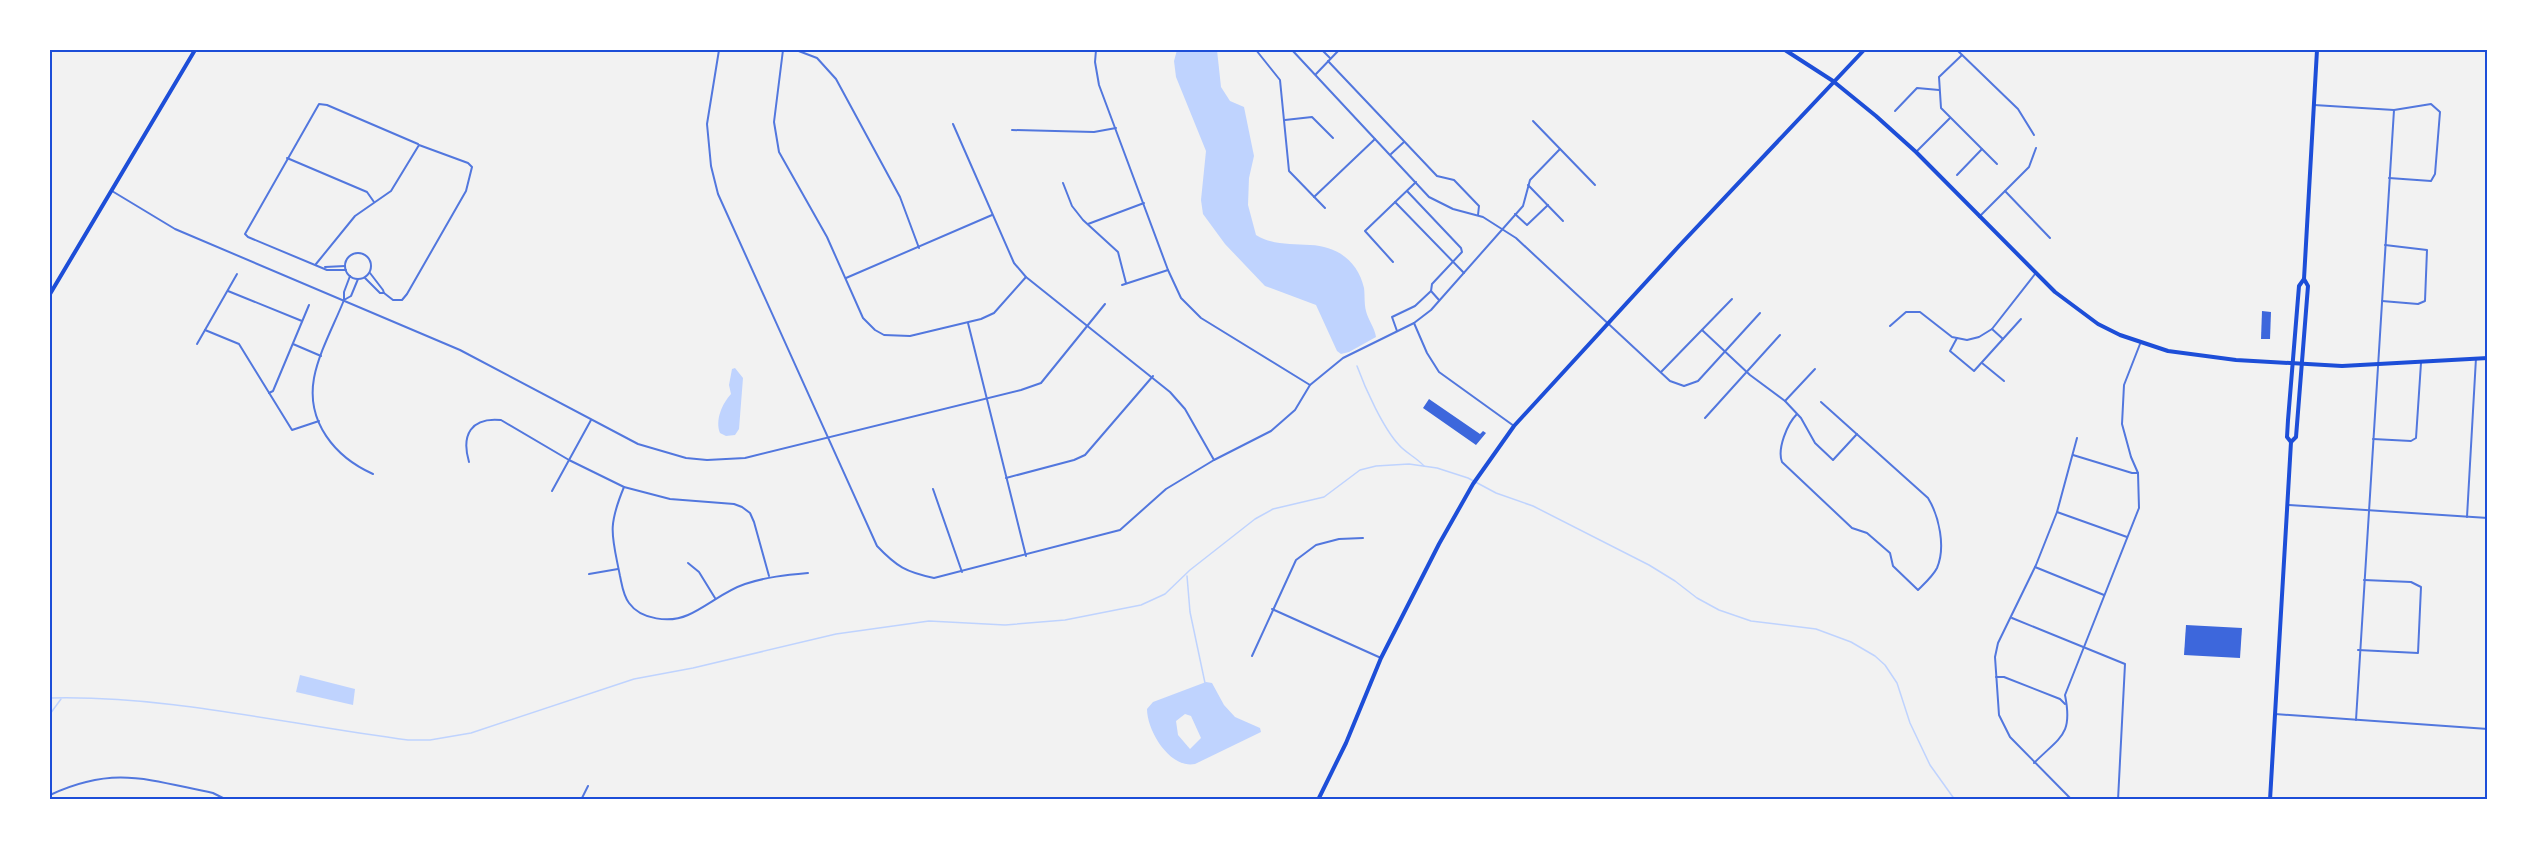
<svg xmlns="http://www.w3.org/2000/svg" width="2537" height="849" font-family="'Alegreya Sans',sans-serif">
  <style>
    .water { fill: #bfd3fe; fill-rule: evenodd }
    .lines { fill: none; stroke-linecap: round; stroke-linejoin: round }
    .stream { stroke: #bfd3fe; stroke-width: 1.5 }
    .building { fill: #3d67dc }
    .minor { stroke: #5277de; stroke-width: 2 }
    .secondary { stroke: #1d4ed8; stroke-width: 4 }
    .primary { stroke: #1d4ed8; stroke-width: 4 }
    .neatline { fill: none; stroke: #1d4ed8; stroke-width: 2 }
  </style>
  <rect width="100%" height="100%" fill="#f2f2f2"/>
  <g class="water">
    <path d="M1177,50H1217L1221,87L1230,101L1244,107L1254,156L1249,178L1248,205L1256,235C1272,245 1291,244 1310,245C1337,246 1358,261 1364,288C1365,295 1364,303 1366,311C1368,320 1375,328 1376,337L1349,352L1341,354L1337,351L1316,305L1265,286L1225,244L1203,214L1201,200L1206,151L1176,77L1174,61Z"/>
    <path d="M735,368L743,378L739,429L735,435L726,436L720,433C715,420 722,404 731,394L729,385L732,369Z"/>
    <polygon points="300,675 355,689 353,705 296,692"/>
    <path d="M1206,682L1212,683L1224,705L1235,717L1260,728L1261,732L1195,764C1170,769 1147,731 1147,709L1153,702ZM1185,714L1191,716L1201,738L1190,749L1178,735L1176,721Z"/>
  </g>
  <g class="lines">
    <g class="stream">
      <path d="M1357,366C1365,388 1383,428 1399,445C1406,453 1417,458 1424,466"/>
      <polyline points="1187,576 1190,612 1205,683"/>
      <path d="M50,698C170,695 289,725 408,740H430L471,733L634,679L693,668L836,634L929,621L1005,625L1065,620L1141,605L1165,594L1190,570L1255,519L1273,509L1324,497L1360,470L1376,466L1409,464L1437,468L1468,478L1496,493L1533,506L1649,565L1675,581L1697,598L1719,610L1751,621L1816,629L1851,642L1875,656L1885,665L1897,683L1910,723L1930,765L1955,800"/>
      <polyline points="50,714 61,699"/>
    </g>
  </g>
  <g class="building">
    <polygon points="2262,311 2271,312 2270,339 2261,339"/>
    <polygon points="1429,399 1480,434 1483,431 1486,433 1476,445 1423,408"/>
    <polygon points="2186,625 2242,628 2240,658 2184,655"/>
  </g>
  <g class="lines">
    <g class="minor">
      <path d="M719,50L707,124L711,166L718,194L877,546C897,567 906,572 934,578L1120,530L1166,489L1214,460L1271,431L1295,410L1310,385L1343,358L1414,323L1431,310L1523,206L1530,180L1560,149"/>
      <polyline points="783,50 774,122 779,152 827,237 863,318 875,330 884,335 910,336 981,319 994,313 1026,277"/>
      <polyline points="796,50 817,58 836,79 900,197 919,248"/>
      <polyline points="1096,50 1095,62 1099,85 1168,270 1181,298 1201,318 1310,385"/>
      <polyline points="1256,50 1280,80 1289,171 1325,208"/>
      <polyline points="1292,50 1429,197 1453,209 1483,217 1516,238 1670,381 1684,386 1698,381 1760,313"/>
      <polyline points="1322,50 1330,58"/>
      <polyline points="1957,50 2018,109 2034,135"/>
      <polyline points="1962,55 1939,77 1941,108 1997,164"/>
      <polyline points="1328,61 1437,176 1454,180 1479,206 1478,215"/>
      <polyline points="1316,74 1339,50"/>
      <polyline points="2314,105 2394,110 2431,104 2440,112 2435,174 2431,181 2389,178"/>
      <polyline points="1895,111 1917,88 1939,90"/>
      <polyline points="1285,120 1312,117 1333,138"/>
      <polyline points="1533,121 1595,185"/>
      <polyline points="953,124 1014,263 1026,277 1170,392 1185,409 1214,460"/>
      <polyline points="1012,130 1094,132 1116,128"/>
      <polyline points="1916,152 1950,118"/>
      <polyline points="1391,154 1404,142"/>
      <polyline points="287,158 367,192 374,202"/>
      <polyline points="1957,175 1982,149"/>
      <polyline points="1063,183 1072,206 1083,220 1118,252 1126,283"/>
      <polyline points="1528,185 1563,221"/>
      <polyline points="112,191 175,229 460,350 638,444 686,458 707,460 745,458 1021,390 1041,383 1105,304"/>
      <polyline points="1407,191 1461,248 1462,252 1432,284 1431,291"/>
      <polyline points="2005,191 2050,238"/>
      <polyline points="1314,197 1375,139"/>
      <polyline points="1395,202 1464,273"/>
      <polyline points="1515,214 1527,225 1548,205"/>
      <polyline points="1979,217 2029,167 2036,148"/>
      <polyline points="1088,224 1144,203"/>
      <circle cx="358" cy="266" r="13"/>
      <polyline points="1393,262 1365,231 1416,182"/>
      <polyline points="316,264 355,216 391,191 419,145 468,163 472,167 466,191 407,294 402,300 393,300 384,293"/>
      <polyline points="325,267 345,266"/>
      <polyline points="346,270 327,270 248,237 245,234 319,104 327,105 418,144"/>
      <path d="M350,276L344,292V300C334,325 319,352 314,378C306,422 335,457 373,474"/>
      <polyline points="365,278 380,293 384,293 383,290 370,273"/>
      <polyline points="846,278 992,215"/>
      <polyline points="1122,285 1168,270"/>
      <polyline points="228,291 302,321"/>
      <polyline points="344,300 351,296 358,279"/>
      <polyline points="2382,301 2418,304 2425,301 2427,250 2385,245"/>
      <polyline points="968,323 1026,556"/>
      <polyline points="1414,323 1427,353 1439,372 1514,426"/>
      <polyline points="1890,326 1906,312 1920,312 1952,337 1967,340 1979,337 1992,329 2035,274"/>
      <polyline points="1992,329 2003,339"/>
      <polyline points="205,330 239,344 292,430 319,421"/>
      <polyline points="1702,330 1750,375 1785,401 1801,418 1815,443 1833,460 1857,434"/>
      <polyline points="1397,331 1392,317 1415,306 1431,291 1439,300"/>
      <polyline points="1957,338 1950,351 1974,371 2021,319"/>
      <polyline points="197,344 237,274"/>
      <polyline points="293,344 321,356"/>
      <polyline points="1982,363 2004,381"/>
      <polyline points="1661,372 1732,299"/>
      <polyline points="269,393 273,391 309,305"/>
      <polyline points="1785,401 1815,369"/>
      <path d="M1797,414C1787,424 1777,449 1782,462L1852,528L1867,533L1890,553L1893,566L1918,590C1924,584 1933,576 1937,568C1946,547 1939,516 1928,498L1821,402"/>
      <polyline points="1705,418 1780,335"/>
      <polyline points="2373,439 2411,441 2416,438 2421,363"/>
      <polyline points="2073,455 2132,473 2138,473"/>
      <path d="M469,462C461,435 471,417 501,420L569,460L624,487L670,499L734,504L742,507L750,513L754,522L769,576"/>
      <polyline points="1006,478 1074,460 1085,455 1153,376"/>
      <path d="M624,487C607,528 612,535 620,576C622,585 623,595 629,603C641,620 670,623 688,615C708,606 724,591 745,584C766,577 786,575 808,573"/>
      <polyline points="933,489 962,572"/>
      <polyline points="552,491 591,420"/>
      <polyline points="2289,505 2488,518"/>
      <polyline points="2057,512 2127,537"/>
      <polyline points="2467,517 2476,358"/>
      <polyline points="688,563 699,572 715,598"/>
      <polyline points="2035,567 2104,595"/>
      <polyline points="589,574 618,569"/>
      <polyline points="1272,609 1381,658"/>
      <polyline points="2012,618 2125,664 2118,800"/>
      <polyline points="2358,650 2418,653 2421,587 2411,582 2364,580"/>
      <polyline points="1252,656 1296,560 1316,545 1339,539 1363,538"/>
      <polyline points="1996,677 2004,677 2060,699 2065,704"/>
      <polyline points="2275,714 2488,729"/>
      <polyline points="2356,720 2394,110"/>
      <path d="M2034,763C2061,736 2073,735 2065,695L2139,508L2138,473L2131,457L2122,424L2124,385L2140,344"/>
      <path d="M50,795C114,765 148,780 213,793L227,800"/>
      <polyline points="581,800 588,786"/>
      <polyline points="2072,800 2010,737 1999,715 1995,657 1998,643 2036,565 2057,512 2077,438"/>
    </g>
    <g class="secondary">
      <polyline points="1785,50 1833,81 1876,116 1916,152 2055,292 2098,324 2120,335 2168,351 2236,360 2342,366 2488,358"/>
      <polyline points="50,294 195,50"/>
    </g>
    <g class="primary">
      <polyline points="2291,442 2296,437 2308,286 2304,279 2317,50"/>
      <polyline points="1318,800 1346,743 1381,658 1439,544 1473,484 1514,426 1679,246 1864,50"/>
      <polyline points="2270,800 2291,442 2287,437 2288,420 2299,286 2304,279"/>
    </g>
  </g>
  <rect width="2537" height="849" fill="none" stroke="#ffffff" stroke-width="102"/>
  <rect x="51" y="51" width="2435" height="747" class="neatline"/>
</svg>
